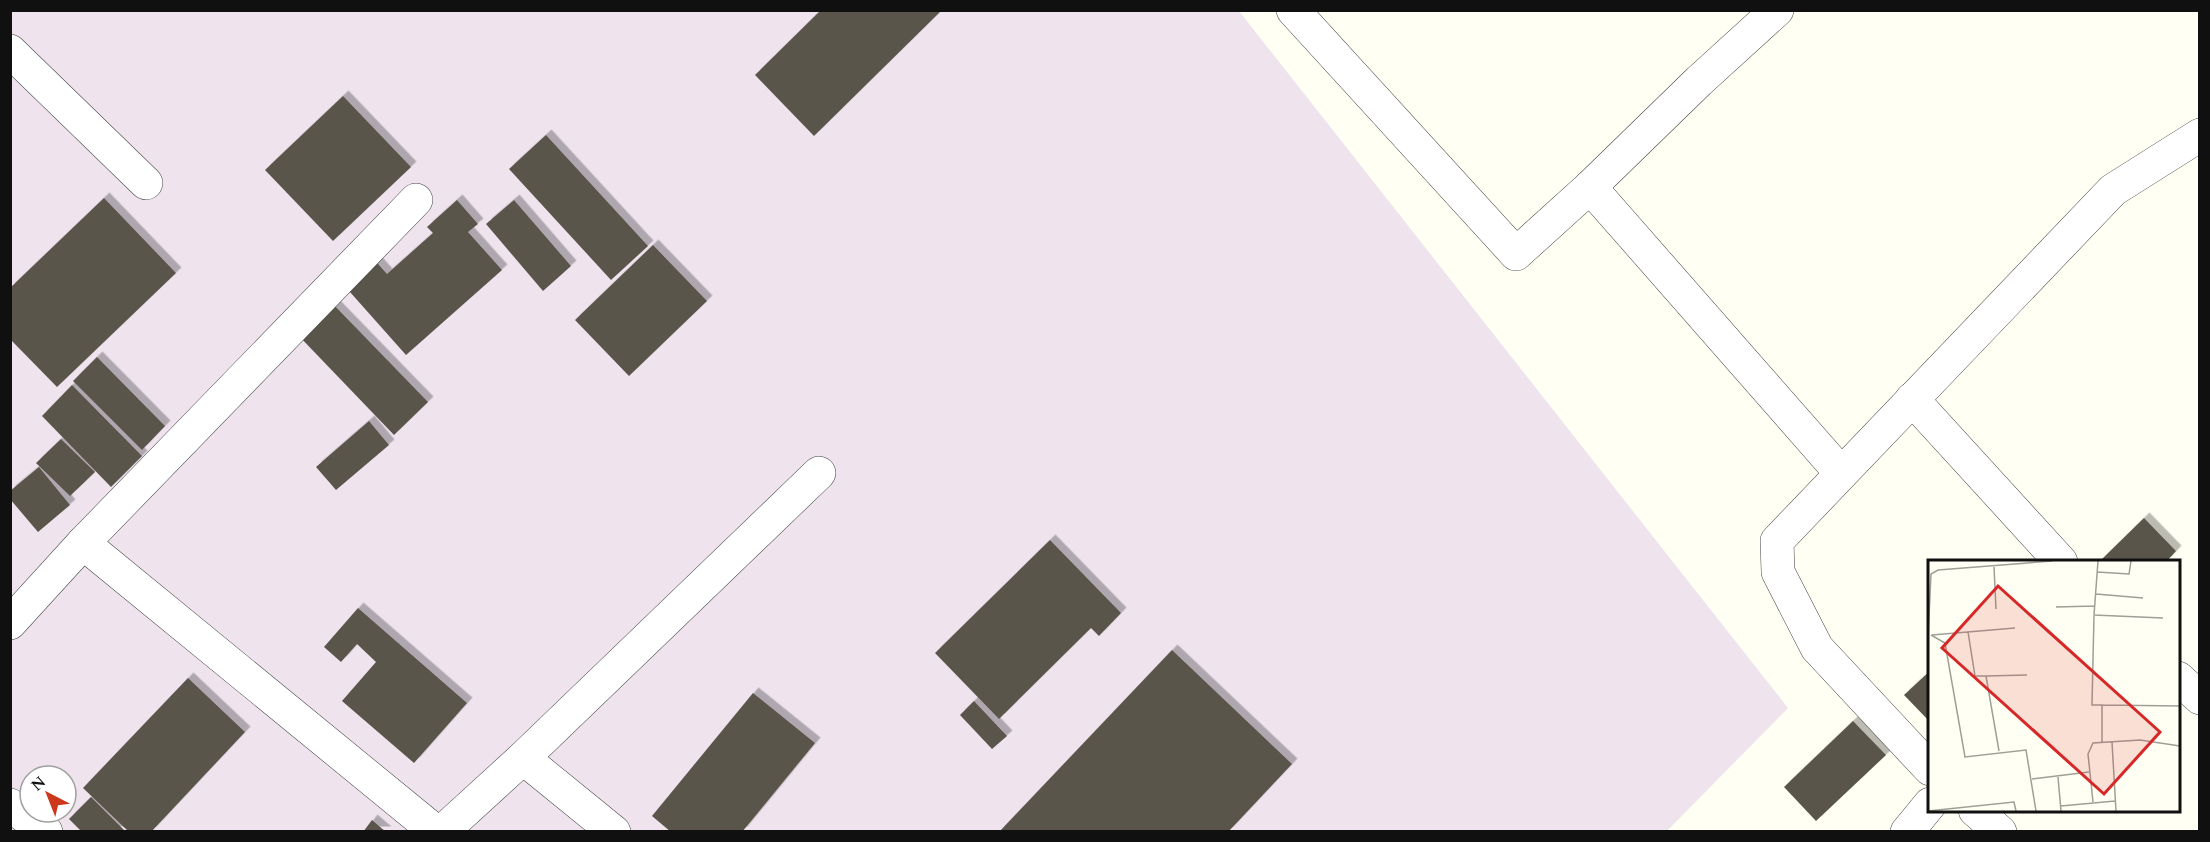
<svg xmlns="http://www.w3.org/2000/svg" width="2210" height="842" font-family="Spectral,serif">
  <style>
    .industrial { fill: #efe4ee; fill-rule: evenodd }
    .building { fill: #5a544b; filter: url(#shadow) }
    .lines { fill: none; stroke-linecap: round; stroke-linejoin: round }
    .minor-casing { stroke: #434343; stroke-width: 34 }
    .minor { stroke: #fff; stroke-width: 33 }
    .inset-road { fill: none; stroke: #9f9f98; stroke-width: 1.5 }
    .view { fill: #d62828; fill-opacity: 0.15; stroke: #d62828; stroke-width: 3 }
    .inset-edge { fill: none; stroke: #101010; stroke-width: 3 }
  </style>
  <defs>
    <filter id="shadow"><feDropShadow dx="5.5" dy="-5.5" stdDeviation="0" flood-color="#0004"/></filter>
  </defs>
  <rect width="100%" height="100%" fill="#fffff3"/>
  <path class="industrial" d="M10,11H1239L1788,708L1667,831H11ZM30,776H66V812H30Z"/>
  <g class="building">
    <polygon points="821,10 942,10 814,136 755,75"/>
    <polygon points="343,96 411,167 333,241 265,170"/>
    <polygon points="546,135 648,246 611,280 509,169"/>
    <polygon points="104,198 176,273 57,387 10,339 10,288"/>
    <polygon points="457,200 478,224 468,232 502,270 406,355 342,283 371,256 387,274 433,233 427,227"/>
    <polygon points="514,200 571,266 543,291 486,224"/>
    <polygon points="653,245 707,301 629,376 575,320"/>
    <polygon points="331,302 428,402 394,435 297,334"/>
    <polygon points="97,357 165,426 142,450 73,381"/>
    <polygon points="72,385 142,456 111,487 42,416"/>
    <polygon points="369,421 389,445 336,490 316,467"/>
    <polygon points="61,439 95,472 70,496 36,463"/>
    <polygon points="39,467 70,505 38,532 10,499 10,491"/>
    <polygon points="2144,518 2176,551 2166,562 2099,562"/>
    <polygon points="1050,540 1121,613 1099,636 1091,628 999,719 935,653"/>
    <polygon points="358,608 467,703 414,763 342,701 376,662 357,644 341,662 324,647"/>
    <polygon points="1172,650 1292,764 1228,832 999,832"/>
    <polygon points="1930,671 1930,722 1904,695"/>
    <polygon points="188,678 245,732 151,832 129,832 83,788"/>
    <polygon points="753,693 815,743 742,832 671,832 652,816"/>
    <polygon points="974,701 1007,736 992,749 960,715"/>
    <polygon points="1853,721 1886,755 1816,821 1784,787"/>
    <polygon points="91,797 126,832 82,832 69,819"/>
    <polygon points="372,820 386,832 363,832"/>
  </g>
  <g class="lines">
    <defs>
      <g id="minor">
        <polyline points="1293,10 1516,254 1590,187 1841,473"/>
        <polyline points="10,51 146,183"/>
        <polyline points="1590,187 1699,81 1777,10"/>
        <polyline points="1912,399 2061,562"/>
        <polyline points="83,543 436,832"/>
        <polyline points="10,623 83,543 416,200"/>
        <polyline points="2178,678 2200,698"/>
        <polyline points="523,758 819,473"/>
        <polyline points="1930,769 1817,648 1778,572 1777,541 2113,190 2200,135"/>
        <polyline points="10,805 46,832"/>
        <polyline points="1975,810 2000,832"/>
        <polyline points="442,832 523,758 614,832"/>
        <polyline points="1907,832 1930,804"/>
      </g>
    </defs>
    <use href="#minor" class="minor-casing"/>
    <use href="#minor" class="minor"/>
  </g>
  <g transform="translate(1928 560)">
    <rect width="252" height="252" fill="#fffff3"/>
    <path class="inset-road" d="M170,1L166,55L235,58M66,7L68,49M169,12L201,14L203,1M168,34L215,38M128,47L167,46M166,55L164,145H174V183M40,72L47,116H58L71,191M3,75L17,83L37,197L98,190L108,251M4,75L87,68M0,77L3,14L10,10L124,1M58,116L99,115M174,145L252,146M184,182L188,251M130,217L133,251M104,219L161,212M165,242L160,194L165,183L212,180L252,186M133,246L187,241M0,251L86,242L88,251"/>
    <path class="view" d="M70,26L232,172L176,234L14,88Z"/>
    <rect width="252" height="252" class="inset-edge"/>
  </g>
  <rect width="2210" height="842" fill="none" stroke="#101010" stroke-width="24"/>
  <g transform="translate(48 794) rotate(318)"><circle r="28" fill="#ffffff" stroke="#9f9f9f" stroke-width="1.5"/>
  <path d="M0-4.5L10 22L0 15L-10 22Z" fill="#cd371c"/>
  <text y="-9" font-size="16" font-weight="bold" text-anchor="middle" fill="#101010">N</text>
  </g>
</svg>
